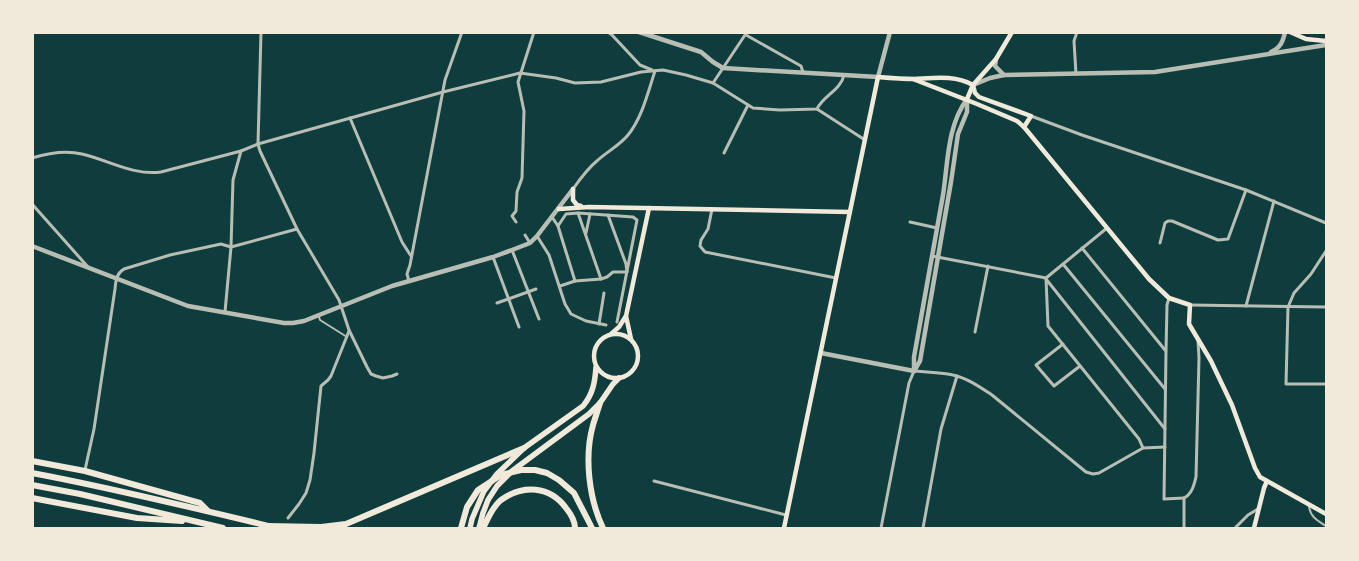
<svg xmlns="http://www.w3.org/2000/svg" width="1359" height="561" font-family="Montserrat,sans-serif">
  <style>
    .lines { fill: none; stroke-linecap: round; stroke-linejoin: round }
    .service { stroke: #b8beb3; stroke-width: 2 }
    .minor { stroke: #b8beb3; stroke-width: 3 }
    .tertiary { stroke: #b8beb3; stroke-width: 4.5 }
    .secondary { stroke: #f1e9da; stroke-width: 4.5 }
    .trunk { stroke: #f1e9da; stroke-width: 5.5 }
    .motorway { stroke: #f1e9da; stroke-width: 6 }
  </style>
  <rect width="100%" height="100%" fill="#0f3d3e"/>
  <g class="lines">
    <g class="service">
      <polyline points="319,317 320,320 347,337"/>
      <path d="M1309,506C1310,517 1318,521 1326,526"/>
    </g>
    <g class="minor">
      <polyline points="261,32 258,144 260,151 297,229 339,300 349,330 367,367 371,374 376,376 383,378 392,376 397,374"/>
      <polyline points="608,32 612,35 640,65 652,70"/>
      <polyline points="746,35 801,66 803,72"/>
      <polyline points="1076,74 1074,41 1077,32"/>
      <polyline points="713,83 747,32"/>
      <polyline points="817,109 865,140"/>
      <polyline points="1031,116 1082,135 1246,190 1326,223"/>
      <polyline points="350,118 402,242 411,256"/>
      <polyline points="724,153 748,105"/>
      <path d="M32,158C48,153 66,150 82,154C108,160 134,176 161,172L241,151L258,144L443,92L520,73L556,78L575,83L601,82L641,72L663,70L686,75L713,83L753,108L780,110L817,109C823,96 841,90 844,75"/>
      <path d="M573,189C580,179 588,168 598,160C608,151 620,145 628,135C642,118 648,92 655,71"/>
      <polyline points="32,204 88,267"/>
      <polyline points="712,209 708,229 701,240 700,246 705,252 836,278"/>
      <polyline points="578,213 601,279"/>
      <polyline points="552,217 558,226 575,281 560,286"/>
      <polyline points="516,222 512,216 516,211 517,192 522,178 524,111 518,82 534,32"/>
      <polyline points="910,222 937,228"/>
      <polyline points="558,226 566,214 578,213 633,217 637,220 617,322"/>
      <polyline points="586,233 590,214"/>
      <polyline points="525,235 530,243"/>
      <polyline points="537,236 549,255 565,304 571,314 586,321 606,325"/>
      <polyline points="1160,243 1165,223 1168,221 1172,221 1218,240 1228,239 1246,190"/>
      <polyline points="1082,248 1165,350"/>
      <polyline points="512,250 539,319"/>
      <polyline points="1326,251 1311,274 1294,293 1288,307 1286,384 1326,384"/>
      <polyline points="932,256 1046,278"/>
      <polyline points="493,257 519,327"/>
      <polyline points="1063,264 1165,389"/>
      <polyline points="1046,278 1048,326 1139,439 1143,448"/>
      <polyline points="1046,278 1107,228"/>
      <polyline points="1046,279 1165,429"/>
      <polyline points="409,281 407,274 410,265 441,101 445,80 462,32"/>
      <polyline points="575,281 601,279 607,277 613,272 627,272 626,264 608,215"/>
      <polyline points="1169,298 1167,305 1166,351 1164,499 1184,498"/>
      <polyline points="497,303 536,289"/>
      <polyline points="1190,305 1326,307"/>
      <polyline points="1246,306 1274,201"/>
      <polyline points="225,312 231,247 233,180 241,151"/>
      <polyline points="599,324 604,293"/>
      <polyline points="975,332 988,266"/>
      <polyline points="1063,344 1036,365 1054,386 1080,366"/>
      <path d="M85,470L94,429L115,289C116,280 116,274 124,269L170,255L221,244L231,247L297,229"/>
      <polyline points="654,481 786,515"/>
      <path d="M1184,498C1192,494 1194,485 1196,477L1199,358L1198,341"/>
      <polyline points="1184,498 1184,528"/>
      <polyline points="288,518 299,504 306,493 310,480 314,453 321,386 328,380 331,376 349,331"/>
      <path d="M881,528L909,383L914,371C927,372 941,372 953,375C967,378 980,387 992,395L1086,472L1093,474L1099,473L1143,448L1165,447"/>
      <polyline points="923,528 941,429 957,376"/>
      <polyline points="1235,528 1248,515 1258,509"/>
    </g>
    <g class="tertiary">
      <polyline points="639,32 701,52 713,62 723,68 878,77 890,32"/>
      <path d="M1271,52C1280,48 1283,42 1285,32"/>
      <polyline points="996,59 995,66 1004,75"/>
      <polyline points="973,85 990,78 1004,75 1155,72 1326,45"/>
      <polyline points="32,246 188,306 284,323 293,323 304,321 392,286 493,257 512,250 530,243 537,236 573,189"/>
      <polyline points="821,353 914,371"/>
      <path d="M914,371V357C924,303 933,249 943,195C948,163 947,126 967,99"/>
      <polyline points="914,371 920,361 951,182 958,134 967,112 967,101"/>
    </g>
    <g class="secondary">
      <polyline points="1290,32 1306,39 1326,41"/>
      <polyline points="913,79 977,104 1017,121 1024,127 1149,279 1169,298 1190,305 1189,324 1211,361 1232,405 1255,468 1260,477 1326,514"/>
      <polyline points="973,85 975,93 979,97 1031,116 1024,127"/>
      <polyline points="967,99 973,85 996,59 1012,32"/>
      <polyline points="573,189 573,200 577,205 581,206"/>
      <polyline points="559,209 589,207 850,212"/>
      <circle cx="616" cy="356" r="22"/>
      <polyline points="611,334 619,327 626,316"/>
      <polyline points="631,339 626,316 649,208"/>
      <path d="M784,528L878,77C890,78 902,79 914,79C935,78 955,75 973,85"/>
      <polyline points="1254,528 1264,488 1267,481"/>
    </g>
    <g class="trunk">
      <path d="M470,528L472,519L484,491L497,474L524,448L583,406C593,394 595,382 596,367"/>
      <polyline points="479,528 483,513 488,500 497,486 512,471 589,414 600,403 613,384 619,378"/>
    </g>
    <g class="motorway">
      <path d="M600,403C598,410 595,418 593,425C584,457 589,499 603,528"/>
      <polyline points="32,461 85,471 200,503 207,510"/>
      <path d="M32,473C112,488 190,507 269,526"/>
      <polyline points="32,485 80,494 223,528"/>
      <polyline points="32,498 137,518 182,521"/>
      <polyline points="267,526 321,527 346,524 524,448"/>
      <polyline points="461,528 467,507 478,490 501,475 521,470 535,470 547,473 559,480 574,493 592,528"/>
      <path d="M483,528C488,519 492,507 501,500C523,484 550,486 566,508C570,513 575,521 575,528"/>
    </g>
  </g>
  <rect width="1359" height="561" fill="none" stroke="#f1e9da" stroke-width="68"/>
</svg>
